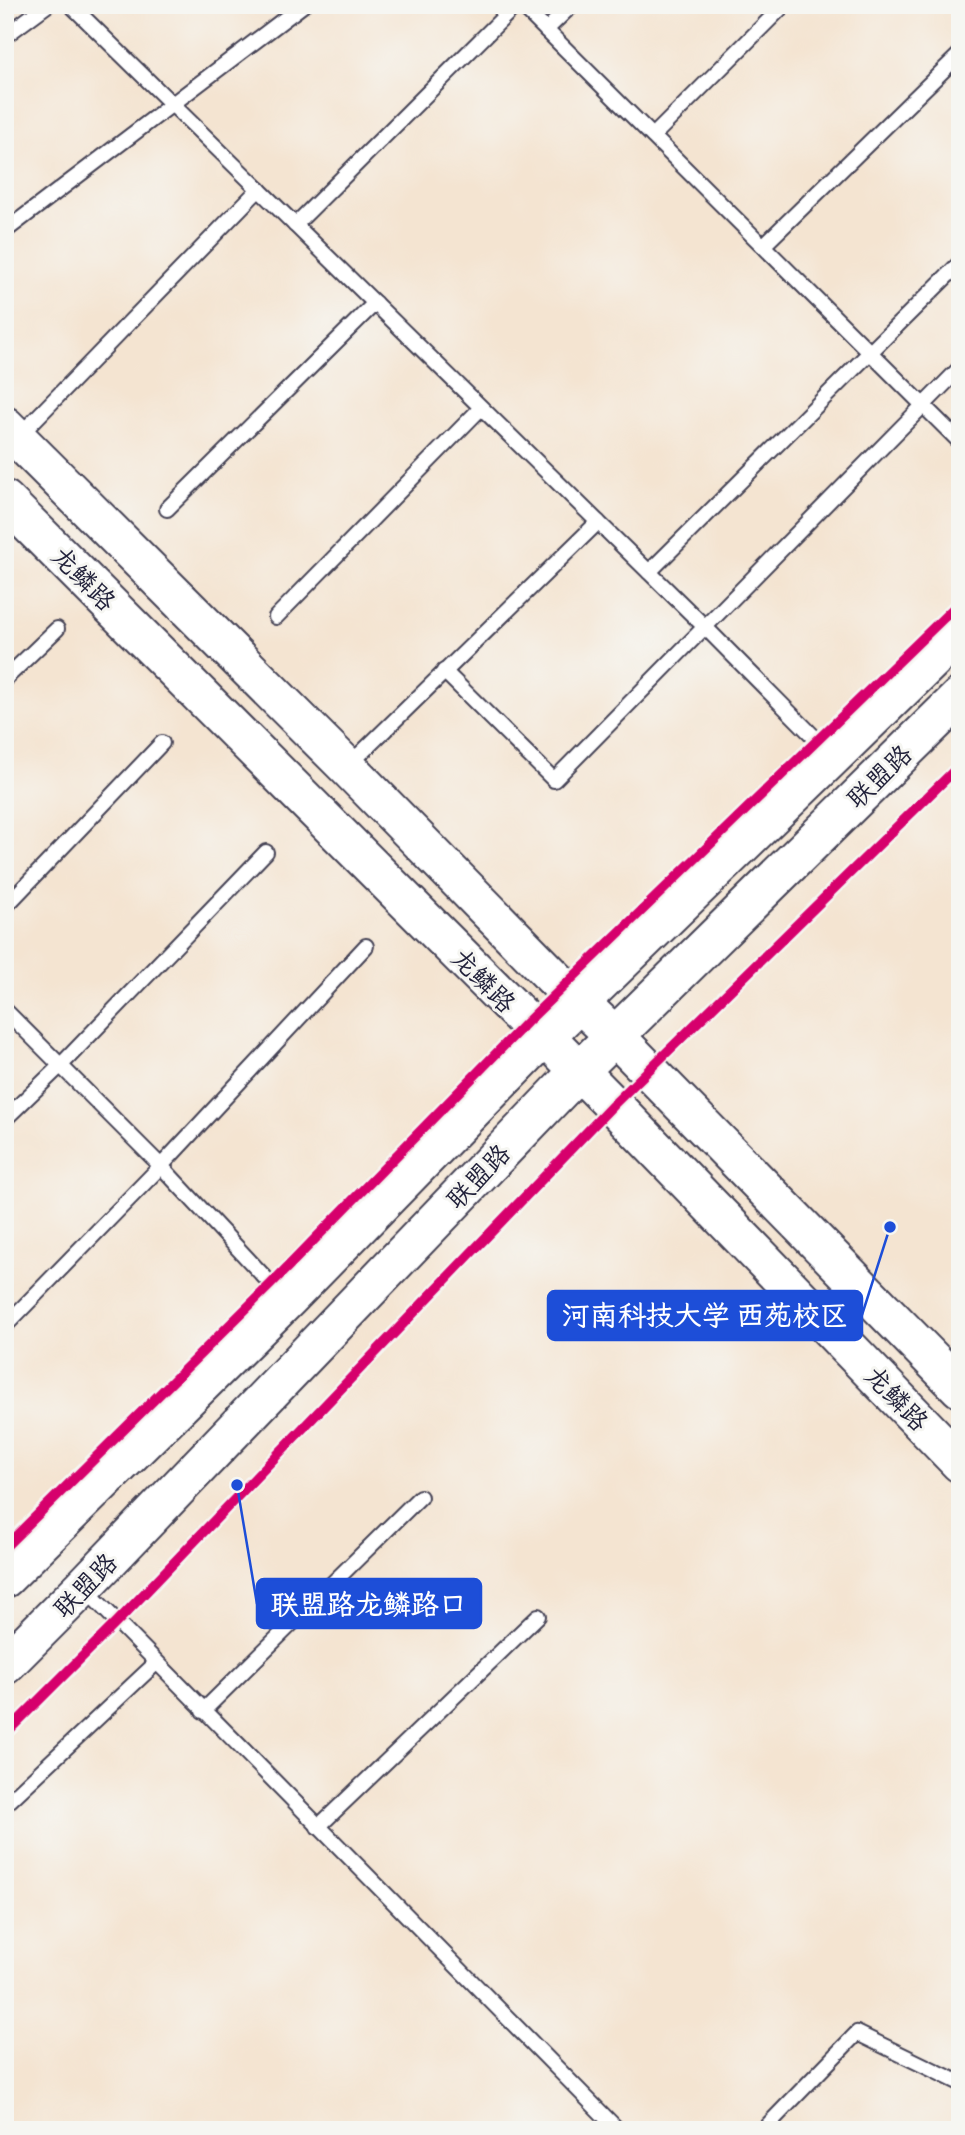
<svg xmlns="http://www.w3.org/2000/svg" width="965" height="2135" font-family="'Patrick Hand','LXGW WenKai TC',sans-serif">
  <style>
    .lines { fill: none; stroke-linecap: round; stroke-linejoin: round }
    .lane-casing { stroke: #423f52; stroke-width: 18 }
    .secondary-casing { stroke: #423f52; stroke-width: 42 }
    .lane { stroke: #fff; stroke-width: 14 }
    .secondary { stroke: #fff; stroke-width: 38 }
    .cycleway-casing { stroke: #f6f6f2; stroke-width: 15 }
    .cycleway { stroke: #d6006c; stroke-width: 10 }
    .labels { text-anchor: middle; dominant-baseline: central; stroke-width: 6; stroke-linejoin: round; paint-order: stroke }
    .street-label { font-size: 26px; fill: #22223b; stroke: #f6f6f2 }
    .leader { fill: none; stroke: #1d4ed8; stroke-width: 2.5 }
    .callout-dot { fill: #1d4ed8; stroke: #f6f6f2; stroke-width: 2.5 }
    .callout { fill: #1d4ed8; stroke: #1d4ed8; stroke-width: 2.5 }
    .callout-label { font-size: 28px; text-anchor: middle; font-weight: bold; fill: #fff }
  </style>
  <rect width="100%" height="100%" fill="#f6f6f2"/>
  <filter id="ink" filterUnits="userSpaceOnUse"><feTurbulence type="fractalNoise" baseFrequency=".0143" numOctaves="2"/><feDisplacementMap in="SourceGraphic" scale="14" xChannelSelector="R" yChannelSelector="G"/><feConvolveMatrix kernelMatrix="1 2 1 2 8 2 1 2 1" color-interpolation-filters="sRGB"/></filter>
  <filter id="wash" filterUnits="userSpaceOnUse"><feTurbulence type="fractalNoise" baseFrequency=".00686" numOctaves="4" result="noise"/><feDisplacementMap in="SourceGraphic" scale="28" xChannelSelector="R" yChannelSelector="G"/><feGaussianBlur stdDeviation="1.57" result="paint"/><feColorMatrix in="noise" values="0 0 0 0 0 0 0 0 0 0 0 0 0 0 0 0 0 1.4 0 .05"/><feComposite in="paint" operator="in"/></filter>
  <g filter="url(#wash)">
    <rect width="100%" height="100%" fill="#f4e4d1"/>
  </g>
  <g filter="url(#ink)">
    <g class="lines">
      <defs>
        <g id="lane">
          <polyline points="71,5 705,627 818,741 834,754"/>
          <polyline points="521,5 960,442"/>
          <polyline points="546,30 572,5"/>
          <polyline points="5,36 47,5"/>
          <polyline points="653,136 784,5"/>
          <polyline points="295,225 516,5"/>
          <polyline points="5,231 303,5"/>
          <polyline points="764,245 960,54"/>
          <polyline points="18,437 259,189"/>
          <polyline points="167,509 375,303"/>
          <polyline points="649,572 960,263"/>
          <polyline points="276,617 481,408"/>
          <polyline points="444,671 554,780 960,368"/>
          <polyline points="5,679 57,629"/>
          <polyline points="349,765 598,522"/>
          <polyline points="5,907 162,743"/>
          <polyline points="5,1010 161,1166 271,1284 288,1297"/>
          <polyline points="5,1119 61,1065 266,852"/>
          <polyline points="5,1326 161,1166 366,946"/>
          <polyline points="84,1588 618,2130"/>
          <polyline points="203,1711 420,1497"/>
          <polyline points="5,1805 156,1663"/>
          <polyline points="318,1827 538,1616"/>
          <polyline points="763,2130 857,2033 960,2083"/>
        </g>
        <g id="secondary">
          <polyline points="5,426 347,767 563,987 615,1036 960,1388"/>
          <polyline points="5,500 527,1022 545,1036 613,1105 960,1463"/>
          <polyline points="5,1578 289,1298 545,1036 960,633"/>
          <polyline points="5,1665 83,1587 579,1071 960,697"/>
        </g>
      </defs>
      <use href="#lane" class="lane-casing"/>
      <use href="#secondary" class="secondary-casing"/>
      <use href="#lane" class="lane"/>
      <use href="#secondary" class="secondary"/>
      <defs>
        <g id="cycleway">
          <polyline points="5,1547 271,1284 527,1022 960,602"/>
          <polyline points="5,1734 117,1622 613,1105 960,765"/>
        </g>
      </defs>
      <use href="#cycleway" class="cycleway-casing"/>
      <use href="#cycleway" class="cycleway"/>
    </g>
  </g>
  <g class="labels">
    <g class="street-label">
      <text transform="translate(84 578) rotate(45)">龙鳞路</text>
      <text transform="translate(879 776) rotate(-44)">联盟路</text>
      <text transform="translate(484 980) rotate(45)">龙鳞路</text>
      <text transform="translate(478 1176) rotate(-46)">联盟路</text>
      <text transform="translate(897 1398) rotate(46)">龙鳞路</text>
      <text transform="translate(85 1585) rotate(-46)">联盟路</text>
    </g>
  </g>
  <path class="leader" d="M890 1227L862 1315M237 1485L257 1604"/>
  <g class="callout-dot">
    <circle cx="890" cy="1227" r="7"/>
    <circle cx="237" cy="1485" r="7"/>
  </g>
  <g class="callout">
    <rect x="548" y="1291" width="314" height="49" rx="7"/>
    <rect x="257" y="1579" width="224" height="49" rx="7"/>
  </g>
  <g class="callout-label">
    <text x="705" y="1325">河南科技大学 西苑校区</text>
    <text x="369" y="1614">联盟路龙鳞路口</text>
  </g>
  <rect width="965" height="2135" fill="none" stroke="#f6f6f2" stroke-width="28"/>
</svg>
